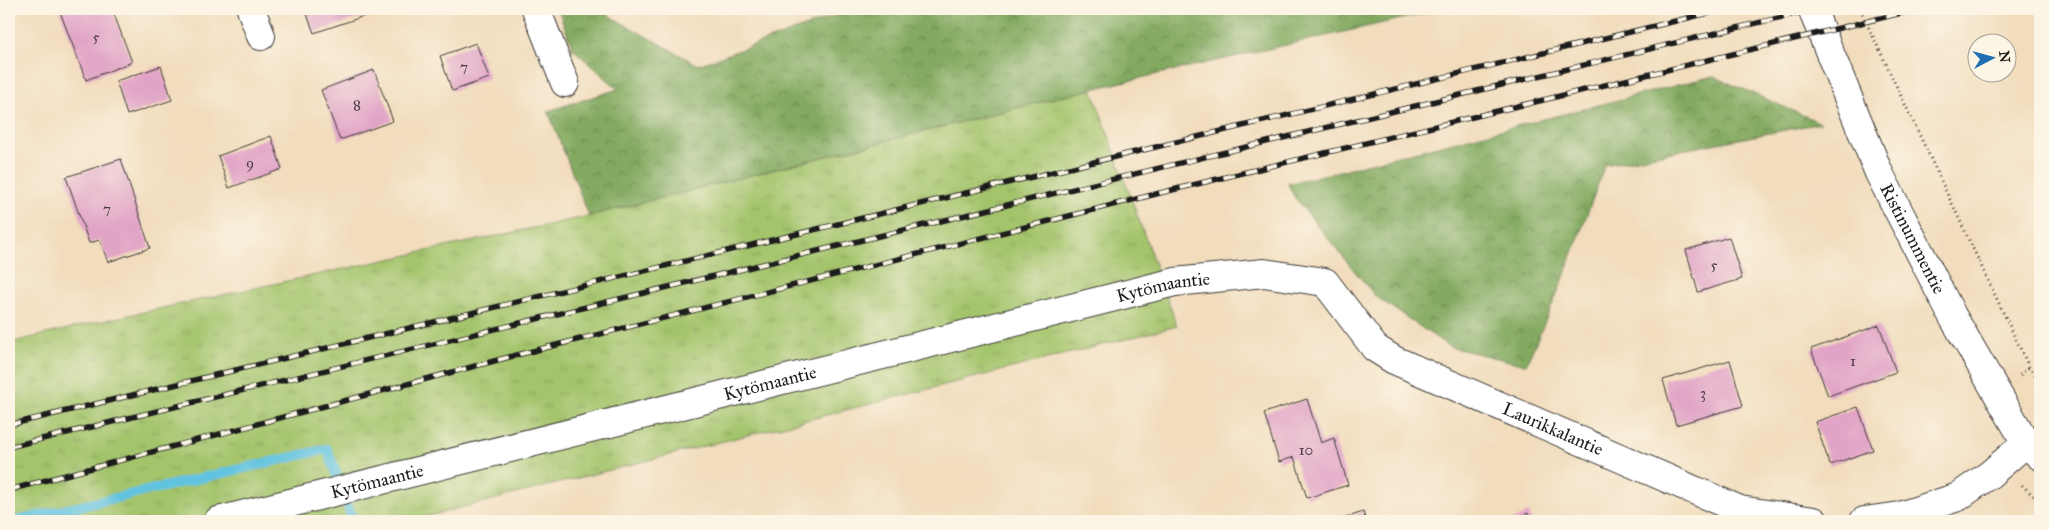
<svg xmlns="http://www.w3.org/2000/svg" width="2049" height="530" font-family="'IM FELL Great Primer',serif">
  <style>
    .grass { fill: url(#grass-tufts); stroke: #607044 }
    .forest { fill: url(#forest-crowns); stroke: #50633e }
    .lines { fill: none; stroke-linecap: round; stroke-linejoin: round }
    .stream { stroke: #62c3e0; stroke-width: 10 }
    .building { fill: #e1a4c6 }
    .street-casing { stroke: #3c3934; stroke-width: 30 }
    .secondary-casing { stroke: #3c3934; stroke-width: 30 }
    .path { stroke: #3c3934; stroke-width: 3; stroke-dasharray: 1 4; stroke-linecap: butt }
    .street { stroke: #fff; stroke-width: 28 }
    .secondary { stroke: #fff; stroke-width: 28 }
    .rail-casing { stroke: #1c1c1c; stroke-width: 5.5 }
    .rail { stroke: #fcf5e5; stroke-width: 4; stroke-dasharray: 11; stroke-linecap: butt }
    .labels { text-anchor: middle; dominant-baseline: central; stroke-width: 5; stroke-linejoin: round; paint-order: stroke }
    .number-label { font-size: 15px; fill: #4d3e46 }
    .street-label { font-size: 18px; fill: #1c1c1c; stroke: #fcf5e5 }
  </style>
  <defs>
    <pattern id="grass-tufts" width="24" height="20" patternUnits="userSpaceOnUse" patternTransform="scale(1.25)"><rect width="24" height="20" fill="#a4c46c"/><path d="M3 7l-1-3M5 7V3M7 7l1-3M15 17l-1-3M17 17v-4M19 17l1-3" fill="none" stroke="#8da85d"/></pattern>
    <pattern id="forest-crowns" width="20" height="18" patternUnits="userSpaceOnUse" patternTransform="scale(1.25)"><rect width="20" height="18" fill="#83aa60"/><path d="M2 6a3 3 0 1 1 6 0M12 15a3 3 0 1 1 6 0" fill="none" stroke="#6a8a4e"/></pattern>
  </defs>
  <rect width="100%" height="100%" fill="#fcf5e5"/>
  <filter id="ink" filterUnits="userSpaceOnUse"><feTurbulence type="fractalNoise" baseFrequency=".02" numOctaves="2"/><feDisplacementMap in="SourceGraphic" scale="10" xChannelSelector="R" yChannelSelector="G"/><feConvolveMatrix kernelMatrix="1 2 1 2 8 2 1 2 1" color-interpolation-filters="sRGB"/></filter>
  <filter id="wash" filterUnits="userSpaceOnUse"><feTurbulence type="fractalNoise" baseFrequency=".0096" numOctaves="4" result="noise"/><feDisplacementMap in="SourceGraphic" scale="20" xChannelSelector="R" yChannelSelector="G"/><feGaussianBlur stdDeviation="1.12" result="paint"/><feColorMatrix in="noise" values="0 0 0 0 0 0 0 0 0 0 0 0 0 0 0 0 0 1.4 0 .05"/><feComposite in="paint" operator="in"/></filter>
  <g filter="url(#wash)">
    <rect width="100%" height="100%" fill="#f1dcbc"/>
    <polygon class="grass" points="1092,89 1177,326 409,521 9,521 9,343 88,324 589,216"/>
    <g class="forest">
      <polygon points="558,9 597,9 698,65 854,9 1445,9 1092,89 589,216 548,111 618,89 573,49"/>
      <polygon points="1713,76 1821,123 1605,165 1563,280 1526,365 1450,347 1375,296 1295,198 1288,184"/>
    </g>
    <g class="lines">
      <g class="stream">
        <polyline points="346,501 353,521"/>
        <polyline points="16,521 327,449 338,478"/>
      </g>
    </g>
    <g id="blocks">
      <g class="building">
        <polygon points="68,9 112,9 132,62 86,80 60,12"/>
        <polygon points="305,9 385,9 314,33"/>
        <polygon points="476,43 489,78 452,91 440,56"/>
        <polygon points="161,66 172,100 127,115 116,81"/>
        <polygon points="374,70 393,121 340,140 321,90"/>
        <polygon points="271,136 282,169 229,188 218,156"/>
        <polygon points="121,159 150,248 108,262 100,240 89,243 66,177"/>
        <polygon points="1729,237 1742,279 1698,292 1686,250"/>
        <polygon points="1879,325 1896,372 1828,396 1811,349"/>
        <polygon points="1730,360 1743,406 1676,425 1663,380"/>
        <polygon points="1307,399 1321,443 1334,438 1348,485 1307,498 1294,457 1279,462 1264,413"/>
        <polygon points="1858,407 1873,450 1830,465 1815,422"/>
        <polygon points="1363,512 1366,521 1336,521"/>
        <polygon points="1528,513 1532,521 1511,521"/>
      </g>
    </g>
  </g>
  <g filter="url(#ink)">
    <use href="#blocks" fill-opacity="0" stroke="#3c3934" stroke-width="1"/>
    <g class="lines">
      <defs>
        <g id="street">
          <polyline points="251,9 261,36"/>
          <polyline points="536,9 565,83"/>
          <path id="s1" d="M218,521L1175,282L1264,273L1325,282L1375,348L1394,360L1740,510L1814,521"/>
          <polyline points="1864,521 1900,516 1958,497 1989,475 2026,443"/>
        </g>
        <g id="secondary">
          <path id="s2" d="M1812,9L1879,173L1953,317L2026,443L2040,456"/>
        </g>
      </defs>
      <use href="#street" class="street-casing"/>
      <use href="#secondary" class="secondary-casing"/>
      <g class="path">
        <polyline points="1860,9 2029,367 2040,381"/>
        <polyline points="2020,375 2029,367"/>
        <polyline points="2022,485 2040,502"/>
      </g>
      <use href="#street" class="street"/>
      <use href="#secondary" class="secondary"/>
      <defs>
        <g id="rail">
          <polyline points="9,425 1725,9"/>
          <polyline points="9,447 1815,9"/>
          <polyline points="9,490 513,356 1164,192 1918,9"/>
        </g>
      </defs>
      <use href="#rail" class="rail-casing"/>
      <use href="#rail" class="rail"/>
    </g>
  </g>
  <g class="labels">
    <g class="number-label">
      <text x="96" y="37">5</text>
      <text x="464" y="67">7</text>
      <text x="357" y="105">8</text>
      <text x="250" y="163">9</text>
      <text x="107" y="209">7</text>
      <text x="1714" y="265">5</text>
      <text x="1853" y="361">1</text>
      <text x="1703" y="393">3</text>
      <text x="1306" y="450">10</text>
    </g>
    <g class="street-label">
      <text stroke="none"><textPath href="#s2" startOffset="251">Ristinummentie</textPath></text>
      <text stroke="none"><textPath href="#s1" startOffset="974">Kytömaantie</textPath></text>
      <text stroke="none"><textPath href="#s1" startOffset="569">Kytömaantie</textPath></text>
      <text stroke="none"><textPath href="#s1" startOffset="1416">Laurikkalantie</textPath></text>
      <text stroke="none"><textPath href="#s1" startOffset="164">Kytömaantie</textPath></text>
    </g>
  </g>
  <rect width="2049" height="530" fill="none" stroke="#fcf5e5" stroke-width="30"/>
  <g transform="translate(1992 58) rotate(84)"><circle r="24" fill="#fcf5e5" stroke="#a29e95"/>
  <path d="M0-4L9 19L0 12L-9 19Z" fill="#1f6fb2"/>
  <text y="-8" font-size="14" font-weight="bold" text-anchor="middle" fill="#1c1c1c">N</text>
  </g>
</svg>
